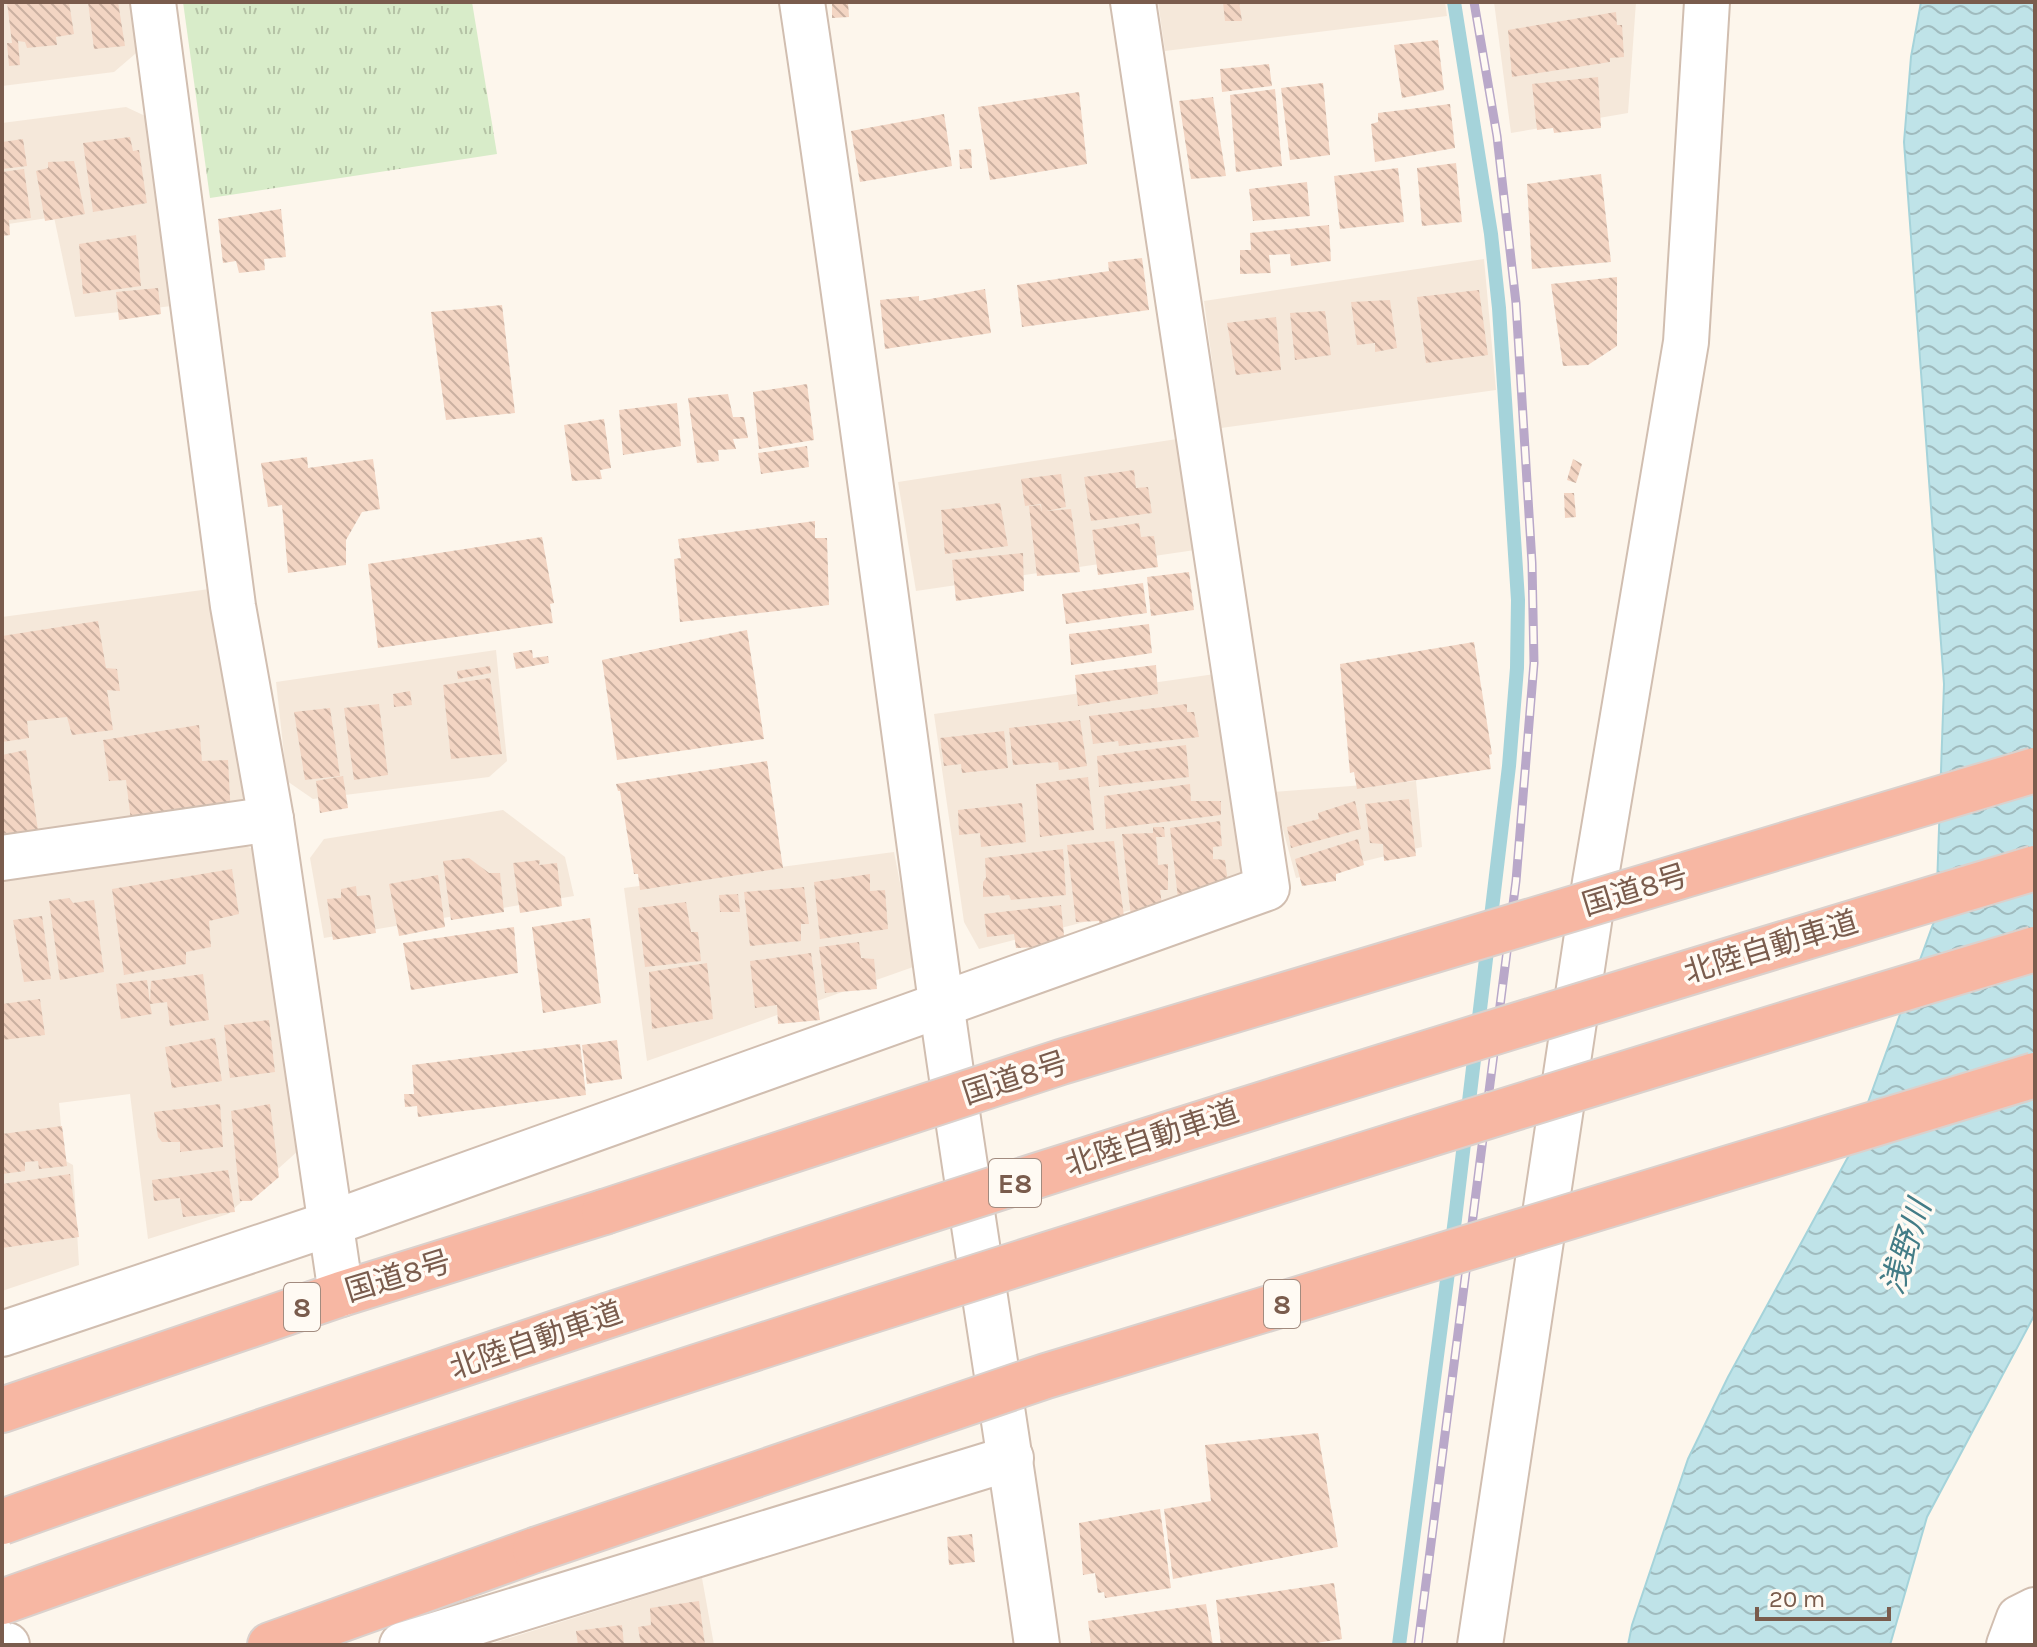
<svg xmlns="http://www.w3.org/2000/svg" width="2037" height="1647" font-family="Karla,'Noto Sans JP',sans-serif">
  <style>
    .residential { fill: #f5e8da }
    .park { fill: url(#park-tufts) }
    .water { fill: url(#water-waves); stroke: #a5d3da; stroke-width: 2 }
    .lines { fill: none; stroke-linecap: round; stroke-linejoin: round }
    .stream { stroke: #a5d3da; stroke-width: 14 }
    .building { fill: url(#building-back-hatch) }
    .minor-casing { stroke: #d1beb0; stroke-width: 48 }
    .highway-casing { stroke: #dad1cd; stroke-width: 48 }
    .minor { stroke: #fff; stroke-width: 44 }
    .highway { stroke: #f7b7a3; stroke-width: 44 }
    .rail-casing { stroke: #b9a8c9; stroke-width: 9 }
    .rail { stroke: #fffaf3; stroke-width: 6; stroke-dasharray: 18; stroke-linecap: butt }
    .highway-bridge-casing { stroke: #dad1cd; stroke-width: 48; stroke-linecap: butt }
    .highway-bridge { stroke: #f7b7a3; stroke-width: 44 }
    .labels { text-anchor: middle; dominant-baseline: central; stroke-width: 7; stroke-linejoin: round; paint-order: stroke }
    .shield { fill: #fffaf3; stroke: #a28b7f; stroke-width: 2 }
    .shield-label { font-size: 28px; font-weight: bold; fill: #7a5c4d }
    .street-label { font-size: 30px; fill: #7a5c4d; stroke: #fffaf3 }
    .water-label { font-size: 32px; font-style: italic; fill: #437c86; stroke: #fffaf3 }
  </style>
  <defs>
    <pattern id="park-tufts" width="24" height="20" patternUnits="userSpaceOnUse" patternTransform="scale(2)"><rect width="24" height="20" fill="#d8ecc9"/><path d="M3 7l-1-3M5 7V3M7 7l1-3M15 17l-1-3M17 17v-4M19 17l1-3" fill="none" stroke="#b4c2a5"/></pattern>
    <pattern id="water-waves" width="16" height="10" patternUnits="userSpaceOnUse" patternTransform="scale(2)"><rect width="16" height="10" fill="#bfe3e8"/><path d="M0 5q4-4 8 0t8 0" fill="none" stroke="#a0bbbe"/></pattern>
    <pattern id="building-back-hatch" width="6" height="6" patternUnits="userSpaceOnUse" patternTransform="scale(2)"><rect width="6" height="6" fill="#f3d5c3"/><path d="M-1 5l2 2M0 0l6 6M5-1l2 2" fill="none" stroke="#cab0a1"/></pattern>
  </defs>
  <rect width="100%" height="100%" fill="#fdf6ec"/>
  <g class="residential">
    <polygon points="2,2 136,2 142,48 114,72 2,86"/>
    <polygon points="1158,2 1445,2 1447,16 1165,51"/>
    <polygon points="1494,2 1636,2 1628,113 1511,133"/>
    <polygon points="126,107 156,121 172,306 75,317 54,217 2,225 2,123"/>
    <polygon points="1484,259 1496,390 1221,428 1204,301"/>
    <polygon points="1177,439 1195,550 916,591 898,482"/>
    <polygon points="217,588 249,804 2,842 2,617"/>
    <polygon points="496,650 507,761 489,777 313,799 287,781 276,682"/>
    <polygon points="1215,674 1248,880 979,949 964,922 934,714"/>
    <polygon points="1416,781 1422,847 1296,878 1273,792"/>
    <polygon points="503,810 565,857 574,896 324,938 310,858 324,839"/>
    <polygon points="241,844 263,853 299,1150 228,1214 148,1239 130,1094 59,1103 64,1160 73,1165 79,1265 2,1291 2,875"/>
    <polygon points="894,852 916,966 647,1061 624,888"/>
    <polygon points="702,1578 714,1645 487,1645"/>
  </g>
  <polygon class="park" points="183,2 472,2 497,154 210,198"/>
  <polygon class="water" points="1921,2 2035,2 2035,1314 1927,1517 1890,1645 1628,1645 1632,1625 1688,1459 1728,1377 1848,1157 1936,916 1944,684 1904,142 1911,57"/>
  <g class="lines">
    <polyline class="stream" points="1399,1645 1455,1219 1509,766 1517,668 1518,600 1499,308 1491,234 1454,2"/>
  </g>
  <g class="building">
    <polygon points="7,2 69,2 74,34 56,37 57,45 27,48 25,42 18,41 20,65 9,66 7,43 12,43"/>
    <polygon points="88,2 118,2 125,46 94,49"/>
    <polygon points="832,2 848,2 849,17 832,18"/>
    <polygon points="1223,2 1239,2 1242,21 1225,21"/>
    <polygon points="1616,12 1617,25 1622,25 1624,57 1610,58 1610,62 1512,77 1508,30"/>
    <polygon points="1438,40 1444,90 1402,98 1394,45"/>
    <polygon points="1269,64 1272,86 1222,92 1220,69"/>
    <polygon points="1598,77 1601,128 1554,133 1553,128 1537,130 1532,84"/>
    <polygon points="1323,83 1330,155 1290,160 1281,88"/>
    <polygon points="1275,89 1282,166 1236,172 1230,95"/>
    <polygon points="1079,92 1087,164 990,180 978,107"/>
    <polygon points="1213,97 1226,176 1191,179 1179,101"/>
    <polygon points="1450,104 1455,148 1375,162 1371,124 1378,122 1378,113"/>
    <polygon points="944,114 952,166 860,182 851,131"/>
    <polygon points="130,137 133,151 139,150 147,203 93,212 83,143"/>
    <polygon points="23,139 27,166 2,169 2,142"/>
    <polygon points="971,149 972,168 960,169 959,150"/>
    <polygon points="74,161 85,214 45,221 36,171 48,168 48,162"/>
    <polygon points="1456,163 1462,222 1422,226 1417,168"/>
    <polygon points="1398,168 1404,222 1340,229 1334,176"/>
    <polygon points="24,169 31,218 9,220 10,235 2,236 2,172"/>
    <polygon points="1601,174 1611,262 1532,269 1527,184"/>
    <polygon points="1307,182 1310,216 1253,221 1249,189"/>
    <polygon points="281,209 286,257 264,259 265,270 239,273 236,261 223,263 218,219"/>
    <polygon points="1329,225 1331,261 1291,266 1290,254 1269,255 1271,273 1240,274 1240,250 1251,250 1250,233"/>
    <polygon points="136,235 141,286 83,294 79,244"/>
    <polygon points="1142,258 1149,310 1022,327 1017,285 1109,271 1108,262"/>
    <polygon points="1617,277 1617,346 1588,365 1563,366 1551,284"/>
    <polygon points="158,288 161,314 119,320 116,292"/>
    <polygon points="985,289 991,333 885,349 880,300 919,296 919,301"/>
    <polygon points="1479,290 1488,355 1426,363 1417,297"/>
    <polygon points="1390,300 1397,348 1375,352 1375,343 1357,345 1351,302"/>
    <polygon points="502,305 515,413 446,420 431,312"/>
    <polygon points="1325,311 1331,355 1295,360 1290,313"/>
    <polygon points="1276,317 1281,370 1236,375 1227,323"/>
    <polygon points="807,384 814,440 759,449 753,392"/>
    <polygon points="728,394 733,417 744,417 748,438 733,439 736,449 718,450 719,461 697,463 688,398"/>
    <polygon points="677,403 681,446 623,455 619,410"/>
    <polygon points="604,419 611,468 600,470 602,479 572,481 564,425"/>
    <polygon points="807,446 809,467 761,474 758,453"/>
    <polygon points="307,457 308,468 373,459 380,509 362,512 346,540 346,565 288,573 282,505 268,507 261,463"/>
    <polygon points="1573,459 1582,464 1576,483 1567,480"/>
    <polygon points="1134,470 1136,488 1148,487 1152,513 1091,521 1084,477"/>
    <polygon points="1061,474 1066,507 1046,511 1071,509 1080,572 1037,576 1029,506 1040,505 1042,512 1041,504 1025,506 1021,479"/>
    <polygon points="1564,493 1574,493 1576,517 1565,518"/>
    <polygon points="1000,503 1008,546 945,554 941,510"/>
    <polygon points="815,521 815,538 827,538 829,605 680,622 674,559 681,558 678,539"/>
    <polygon points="1139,523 1141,537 1154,536 1158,567 1098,575 1092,530"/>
    <polygon points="542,537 554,603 550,604 553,623 378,648 368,564"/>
    <polygon points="1023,553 1024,591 956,601 952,560"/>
    <polygon points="1189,572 1194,610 1151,616 1147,577"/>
    <polygon points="1143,583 1147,613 1066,624 1062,594"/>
    <polygon points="98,621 106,668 117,669 120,691 107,690 113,730 72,735 67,717 27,721 29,738 2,742 2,636"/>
    <polygon points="1149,624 1152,653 1071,665 1069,634"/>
    <polygon points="747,630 764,739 617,760 602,660"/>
    <polygon points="1474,642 1492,754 1489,755 1491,769 1357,789 1354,772 1350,773 1340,664"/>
    <polygon points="532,650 533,658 548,656 549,663 516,669 513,653"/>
    <polygon points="1156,665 1158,694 1078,706 1075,675"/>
    <polygon points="490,666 491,673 458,679 457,671"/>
    <polygon points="490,678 502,754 451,759 443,685"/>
    <polygon points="410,691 412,705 394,707 393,694"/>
    <polygon points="379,704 388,775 354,780 344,708"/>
    <polygon points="1187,704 1187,712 1194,712 1199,737 1119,746 1118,741 1093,744 1089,716"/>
    <polygon points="330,708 340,776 305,780 294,712"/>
    <polygon points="1080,720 1087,766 1059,770 1058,762 1013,765 1009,728"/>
    <polygon points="199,725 202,761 228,760 231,816 132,829 126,780 109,781 103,740"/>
    <polygon points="1004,731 1008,768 962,773 961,764 944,766 940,738"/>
    <polygon points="1186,745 1189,777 1099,787 1097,756"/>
    <polygon points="26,750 38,830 2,834 2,755"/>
    <polygon points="767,761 783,868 640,890 638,874 634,874 620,791 618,791 616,784"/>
    <polygon points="343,776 348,808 320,813 316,781"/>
    <polygon points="1088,777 1094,830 1040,837 1036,784"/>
    <polygon points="1190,784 1191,801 1221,801 1221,815 1106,829 1104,796"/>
    <polygon points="1409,799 1416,856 1384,861 1383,844 1370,843 1365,804"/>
    <polygon points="1355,801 1361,829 1291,848 1287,827 1319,819 1318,813"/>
    <polygon points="1022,803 1026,842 981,847 980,833 959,835 958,810"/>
    <polygon points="1220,821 1222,846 1213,847 1213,859 1225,860 1230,898 1179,907 1170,828"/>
    <polygon points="1153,827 1164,827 1165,837 1156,837 1158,865 1168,864 1168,890 1160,890 1163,913 1131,917 1122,834 1153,833"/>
    <polygon points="1358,839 1364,865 1336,874 1336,881 1302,886 1295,859"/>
    <polygon points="1114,841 1125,924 1099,928 1099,921 1076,922 1067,845"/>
    <polygon points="1063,849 1066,895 1011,900 1009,895 983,897 983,882 986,878 985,858"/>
    <polygon points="469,858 489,873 500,873 504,912 451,920 443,861"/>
    <polygon points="540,860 539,865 557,863 562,906 520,913 513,863"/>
    <polygon points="232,869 239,914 209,921 211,947 186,952 186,964 124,975 112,889"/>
    <polygon points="870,874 870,891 885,890 888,929 820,939 814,882"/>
    <polygon points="438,875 445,927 399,936 389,884"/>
    <polygon points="356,886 357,896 370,895 376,933 333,940 327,899 341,898 341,889"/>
    <polygon points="804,887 809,924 801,924 801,941 750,946 744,892"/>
    <polygon points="738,894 740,912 720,912 719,895"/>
    <polygon points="69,898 73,903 94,900 104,972 60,980 49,901"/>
    <polygon points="686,902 691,932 698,932 701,961 645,967 638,908"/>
    <polygon points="1061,905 1065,946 1016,948 1014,934 987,937 984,914"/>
    <polygon points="42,916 51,979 24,982 13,920"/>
    <polygon points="590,918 601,1003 543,1013 532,927"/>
    <polygon points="514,927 518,973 411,990 403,943"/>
    <polygon points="859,942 861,958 874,959 877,989 825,993 819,947"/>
    <polygon points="811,953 820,1020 778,1024 777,1005 755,1008 750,961"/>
    <polygon points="707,963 713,1019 652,1029 649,972"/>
    <polygon points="203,974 209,1020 170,1026 167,1002 150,1004 152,1014 121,1019 116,984 147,980 150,1003 151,981"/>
    <polygon points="40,999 45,1035 2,1040 2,1004"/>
    <polygon points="269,1020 275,1072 230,1078 224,1025"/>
    <polygon points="215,1038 222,1081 172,1088 165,1047"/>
    <polygon points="617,1040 622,1079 587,1084 582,1045"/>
    <polygon points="580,1044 586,1095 418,1117 417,1106 405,1107 404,1094 414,1094 412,1065"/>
    <polygon points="220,1104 223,1147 180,1152 180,1142 162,1142 158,1137 154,1112"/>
    <polygon points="270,1104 279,1177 251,1201 240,1201 231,1111"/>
    <polygon points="62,1126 67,1166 39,1169 38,1161 25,1162 25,1171 2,1174 2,1134"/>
    <polygon points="228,1170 235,1212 183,1217 180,1198 154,1201 152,1180"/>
    <polygon points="70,1174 79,1237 2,1248 2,1184"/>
    <polygon points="1318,1433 1338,1547 1173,1579 1164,1509 1211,1501 1205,1445"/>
    <polygon points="1160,1509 1171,1588 1105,1598 1104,1592 1098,1593 1095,1573 1083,1575 1079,1523"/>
    <polygon points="972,1534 975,1562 949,1565 947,1537"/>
    <polygon points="1334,1583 1342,1639 1303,1645 1221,1645 1216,1600"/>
    <polygon points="699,1601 705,1645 641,1645 638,1627 651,1625 650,1608"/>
    <polygon points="1206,1604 1213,1645 1091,1645 1088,1621"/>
    <polygon points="622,1625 624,1645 578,1645 576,1631"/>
  </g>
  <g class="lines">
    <defs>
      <g id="minor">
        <polyline points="153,2 233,606 271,819 341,1294"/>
        <path d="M802,2C852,335 895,668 941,1002C971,1216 1007,1430 1037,1645"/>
        <polyline points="2,858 271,819"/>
        <polyline points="2,1334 332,1223 1267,888 1133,2"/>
        <polyline points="6,1645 7,1645"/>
        <polyline points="402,1645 1011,1458"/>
        <polyline points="1480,1645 1595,882 1686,342 1707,2"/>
        <polyline points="2009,1645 2019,1618 2035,1610"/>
      </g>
      <g id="highway">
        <polyline points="2,1410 341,1294 604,1212"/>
        <polyline points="270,1645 535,1550"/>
      </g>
    </defs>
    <use href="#minor" class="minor-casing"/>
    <use href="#highway" class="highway-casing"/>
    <use href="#minor" class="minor"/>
    <use href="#highway" class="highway"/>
    <defs>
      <polyline id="rail" points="1418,1645 1516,881 1534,663 1532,563 1516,303 1497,136 1474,2"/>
    </defs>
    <use href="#rail" class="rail-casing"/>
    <use href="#rail" class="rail"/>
    <defs>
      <g id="highway-bridge">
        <polyline points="604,1212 1061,1062 2035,770"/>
        <path d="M2,1522C174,1460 347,1403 520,1345C1022,1176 1528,1020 2035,868"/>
        <polyline points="535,1550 1046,1376 2035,1075"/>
        <path d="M2,1602C288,1499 578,1405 867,1312C1255,1188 1644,1066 2035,949"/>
      </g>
    </defs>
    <use href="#highway-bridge" class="highway-bridge-casing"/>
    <use href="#highway-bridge" class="highway-bridge"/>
  </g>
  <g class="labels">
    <g class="shield">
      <rect x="989" y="1159" width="52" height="48" rx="6"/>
      <rect x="1264" y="1280" width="36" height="48" rx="6"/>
      <rect x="284" y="1283" width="36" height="48" rx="6"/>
    </g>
    <g class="shield-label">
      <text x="1015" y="1183">E8</text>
      <text x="1282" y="1304">8</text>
      <text x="302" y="1307">8</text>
    </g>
    <g class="street-label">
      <text transform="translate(1635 890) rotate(-17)">国道8号</text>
      <text transform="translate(1771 947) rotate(-17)">北陸自動車道</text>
      <text transform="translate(1015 1078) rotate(-18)">国道8号</text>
      <text transform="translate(1152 1138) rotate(-18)">北陸自動車道</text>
      <text transform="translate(398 1276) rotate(-17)">国道8号</text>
      <text transform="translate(536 1340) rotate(-19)">北陸自動車道</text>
    </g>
    <g class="water-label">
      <text transform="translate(1906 1247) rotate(-72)">浅野川</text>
    </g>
  </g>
  <rect width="2037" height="1647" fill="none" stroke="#7a5c4d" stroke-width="8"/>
  <path d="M1757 1607v12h132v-12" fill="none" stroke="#7a5c4d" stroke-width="4"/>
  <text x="1769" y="1607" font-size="24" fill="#7a5c4d" stroke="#fffaf3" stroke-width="6" paint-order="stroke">20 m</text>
</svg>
